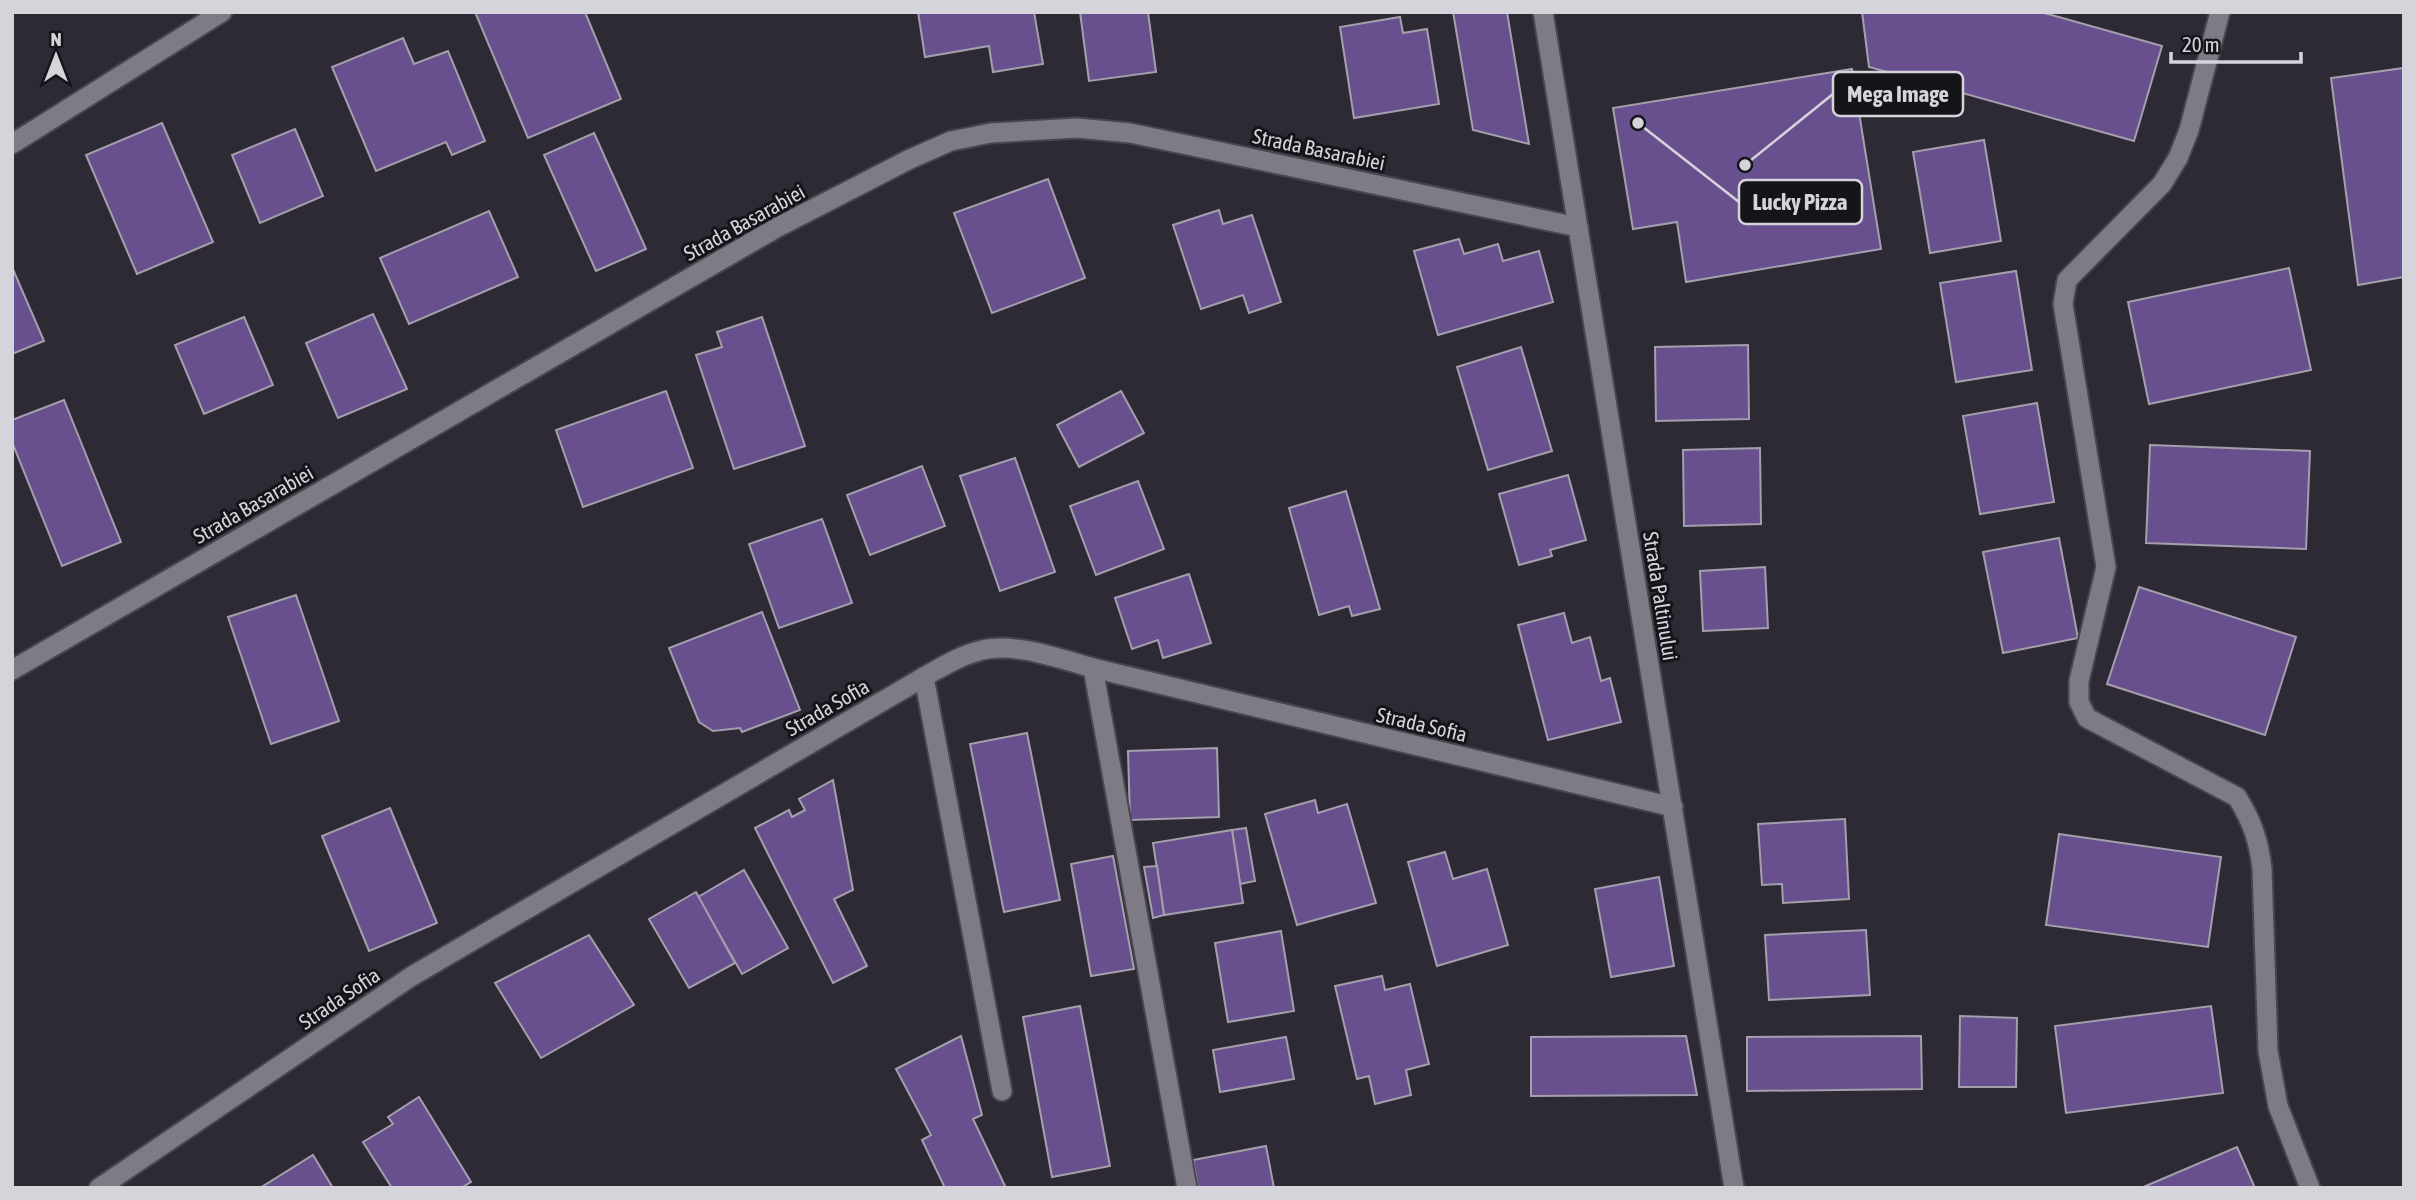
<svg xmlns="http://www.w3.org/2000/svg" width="2416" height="1200" font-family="'Asap Condensed',sans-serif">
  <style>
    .building { fill: #68508e; stroke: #a39fab; stroke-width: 2 }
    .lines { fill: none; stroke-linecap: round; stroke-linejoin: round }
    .service-casing { stroke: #48454e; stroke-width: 23 }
    .minor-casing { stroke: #48454e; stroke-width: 23 }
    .secondary-casing { stroke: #48454e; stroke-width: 23 }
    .service { stroke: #7e7a86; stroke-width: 19 }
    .minor { stroke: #7e7a86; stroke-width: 19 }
    .secondary { stroke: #7e7a86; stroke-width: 19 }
    .labels { text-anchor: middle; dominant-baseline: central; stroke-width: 6; stroke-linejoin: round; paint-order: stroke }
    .street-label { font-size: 21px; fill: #d6d4db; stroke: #151419 }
    .leader { fill: none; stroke: #d6d4db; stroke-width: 2.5 }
    .callout-dot { fill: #d6d4db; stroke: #151419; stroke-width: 2.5 }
    .callout { fill: #151419; stroke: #d6d4db; stroke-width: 2.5 }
    .callout-label { font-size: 23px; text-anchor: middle; font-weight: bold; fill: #d6d4db }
  </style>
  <rect width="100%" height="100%" fill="#2e2a35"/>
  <g class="building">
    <polygon points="475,12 585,12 621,99 528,138"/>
    <polygon points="918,12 1034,12 1043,64 993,72 989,46 925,57"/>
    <polygon points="1080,12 1148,12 1156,72 1089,81"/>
    <polygon points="1453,12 1507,12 1529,144 1473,130"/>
    <polygon points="1862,12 2041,12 2162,46 2134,141 1869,67"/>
    <polygon points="1400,17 1403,33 1427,29 1439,104 1354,118 1340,27"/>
    <polygon points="403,38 414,64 448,51 485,141 452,155 446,142 376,171 332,67"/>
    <polygon points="2404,68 2404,277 2358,285 2331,78"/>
    <polygon points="1852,69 1881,249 1686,282 1677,222 1633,229 1613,108"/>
    <polygon points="162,123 213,242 137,274 86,155"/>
    <polygon points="295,129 323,196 260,223 232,155"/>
    <polygon points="594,133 646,249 596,271 544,155"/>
    <polygon points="1984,140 2001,241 1930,253 1913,152"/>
    <polygon points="1048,179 1085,278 992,313 954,213"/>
    <polygon points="1219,210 1223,224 1252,215 1281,302 1249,313 1243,295 1201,309 1173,225"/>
    <polygon points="489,211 518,277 409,324 380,258"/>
    <polygon points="1459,239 1464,254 1498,244 1503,261 1539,251 1553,302 1438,335 1414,251"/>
    <polygon points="12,267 44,341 12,354"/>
    <polygon points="2289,268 2311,370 2149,404 2128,302"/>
    <polygon points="2016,271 2032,370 1956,382 1940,283"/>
    <polygon points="373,314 407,389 338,418 306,343"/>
    <polygon points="244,317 273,385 204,414 175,345"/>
    <polygon points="762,317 805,446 734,469 696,355 722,347 717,332"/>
    <polygon points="1748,345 1749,419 1656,421 1655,347"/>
    <polygon points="1521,347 1552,451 1488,470 1457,367"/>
    <polygon points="666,391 693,468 583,507 556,430"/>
    <polygon points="1121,391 1144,433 1079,467 1057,425"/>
    <polygon points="64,400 121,542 62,566 12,442 12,420"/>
    <polygon points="2037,403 2054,502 1980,514 1963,416"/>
    <polygon points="2150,445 2310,451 2306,549 2146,543"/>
    <polygon points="1760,448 1761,524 1684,526 1683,450"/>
    <polygon points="1015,458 1055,572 1000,591 960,476"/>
    <polygon points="922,466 945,526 870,555 847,495"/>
    <polygon points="1568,475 1586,540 1550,550 1552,556 1519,565 1499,494"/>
    <polygon points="1138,481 1164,549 1096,575 1070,506"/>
    <polygon points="1346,491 1380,609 1352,616 1349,606 1319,615 1289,508"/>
    <polygon points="822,519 852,603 779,628 749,544"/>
    <polygon points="2059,538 2078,638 2003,653 1983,552"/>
    <polygon points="1765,567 1768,628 1703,631 1700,571"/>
    <polygon points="1189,574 1211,643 1163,658 1158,640 1132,649 1115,598"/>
    <polygon points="2139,587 2296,637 2265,735 2107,684"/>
    <polygon points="296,595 339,721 271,744 228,617"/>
    <polygon points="762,612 800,710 742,732 740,728 713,731 699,722 669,648"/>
    <polygon points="1564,613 1572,643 1590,637 1601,681 1610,678 1621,722 1548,740 1518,625"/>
    <polygon points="1027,733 1060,900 1004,912 970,744"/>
    <polygon points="1217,748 1219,817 1130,820 1128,751"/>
    <polygon points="833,780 853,890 834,899 867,966 833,983 755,828 789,810 792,817 805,810 799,799"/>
    <polygon points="1315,800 1318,813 1347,804 1376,903 1297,925 1265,814"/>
    <polygon points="390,808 437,923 369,951 322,836"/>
    <polygon points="1845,819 1849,899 1783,903 1782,884 1762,885 1758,824"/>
    <polygon points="1246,828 1255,881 1240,884 1232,830"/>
    <polygon points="1232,830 1243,903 1164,915 1153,843"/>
    <polygon points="2059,834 2221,857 2208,947 2046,925"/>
    <polygon points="1445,852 1453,879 1487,869 1508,945 1437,966 1408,862"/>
    <polygon points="1113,856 1134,969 1091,976 1071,864"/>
    <polygon points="1157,866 1164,915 1153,918 1144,867"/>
    <polygon points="744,870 788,948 742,974 698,897"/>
    <polygon points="1659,877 1674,966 1611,977 1595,889"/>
    <polygon points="696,892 735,963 689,988 649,919"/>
    <polygon points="1866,930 1870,995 1769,1000 1765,935"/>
    <polygon points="1281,931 1294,1011 1228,1022 1215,943"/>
    <polygon points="589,935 634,1005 541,1058 495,983"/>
    <polygon points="1382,976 1385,990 1410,984 1429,1064 1406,1070 1411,1095 1375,1104 1369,1076 1357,1079 1335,986"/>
    <polygon points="1080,1006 1110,1166 1052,1177 1023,1017"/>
    <polygon points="2211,1006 2223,1093 2066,1113 2055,1026"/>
    <polygon points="1960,1016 2017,1018 2016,1087 1959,1087"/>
    <polygon points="961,1036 982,1115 973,1119 1006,1188 945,1188 922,1140 931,1135 896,1069"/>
    <polygon points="1686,1036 1697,1095 1531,1096 1531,1037"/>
    <polygon points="1921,1036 1922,1089 1747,1091 1747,1037"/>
    <polygon points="1286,1037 1294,1079 1220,1092 1213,1050"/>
    <polygon points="419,1097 471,1182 461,1188 392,1188 363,1142 393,1124 388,1117"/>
    <polygon points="1266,1146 1274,1188 1198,1188 1193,1160"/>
    <polygon points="2237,1147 2255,1188 2141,1188"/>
    <polygon points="313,1155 333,1188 260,1188"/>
  </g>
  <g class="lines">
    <defs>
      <path id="service" d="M2220,12L2189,130L2178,158L2162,184L2067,280L2063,304L2106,567L2079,681V702L2087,718L2237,797C2252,821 2259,841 2262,869L2268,1051L2278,1106L2310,1188"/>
      <g id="minor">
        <polyline points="1543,12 1734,1188"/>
        <polyline points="1093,668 1187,1188"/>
        <polyline points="12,670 778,227 910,159 951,141 991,133 1077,128 1130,133 1578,227"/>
        <polyline points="924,677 1002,1091"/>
        <path d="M99,1188L412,976L924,677C942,667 959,656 979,651C1012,641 1061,659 1093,668L1673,807"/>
      </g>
      <polyline id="secondary" points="12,144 222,12"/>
    </defs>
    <use href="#service" class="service-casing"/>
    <use href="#minor" class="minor-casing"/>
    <use href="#secondary" class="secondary-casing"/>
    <use href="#service" class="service"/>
    <use href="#minor" class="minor"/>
    <use href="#secondary" class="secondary"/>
  </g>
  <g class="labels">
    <g class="street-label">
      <text transform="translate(1319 149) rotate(12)">Strada Basarabiei</text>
      <text transform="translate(744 222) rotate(-29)">Strada Basarabiei</text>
      <text transform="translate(253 504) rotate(-30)">Strada Basarabiei</text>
      <text transform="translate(1661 596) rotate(81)">Strada Paltinului</text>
      <text transform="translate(827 707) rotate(-30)">Strada Sofia</text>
      <text transform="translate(1422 724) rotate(13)">Strada Sofia</text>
      <text transform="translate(339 998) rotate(-34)">Strada Sofia</text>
    </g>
  </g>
  <path class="leader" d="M1745 165L1833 94M1638 123L1739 202"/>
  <g class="callout-dot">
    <circle cx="1745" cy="165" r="7"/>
    <circle cx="1638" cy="123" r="7"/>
  </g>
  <g class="callout">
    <rect x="1833" y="72" width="130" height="44" rx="7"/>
    <rect x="1739" y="180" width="123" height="44" rx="7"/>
  </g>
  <g class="callout-label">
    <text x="1898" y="102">Mega Image</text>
    <text x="1800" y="210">Lucky Pizza</text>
  </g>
  <rect width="2416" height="1200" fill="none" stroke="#d6d4db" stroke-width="28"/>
  <g transform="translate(56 56)" stroke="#151419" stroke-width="5" paint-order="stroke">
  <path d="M0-5L12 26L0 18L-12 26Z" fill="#d6d4db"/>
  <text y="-10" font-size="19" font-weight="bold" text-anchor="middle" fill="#d6d4db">N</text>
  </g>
  <path d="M2171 52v10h130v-10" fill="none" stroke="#d6d4db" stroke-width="3.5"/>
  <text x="2182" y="52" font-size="21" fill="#d6d4db" stroke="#151419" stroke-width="5" paint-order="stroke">20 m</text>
</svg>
